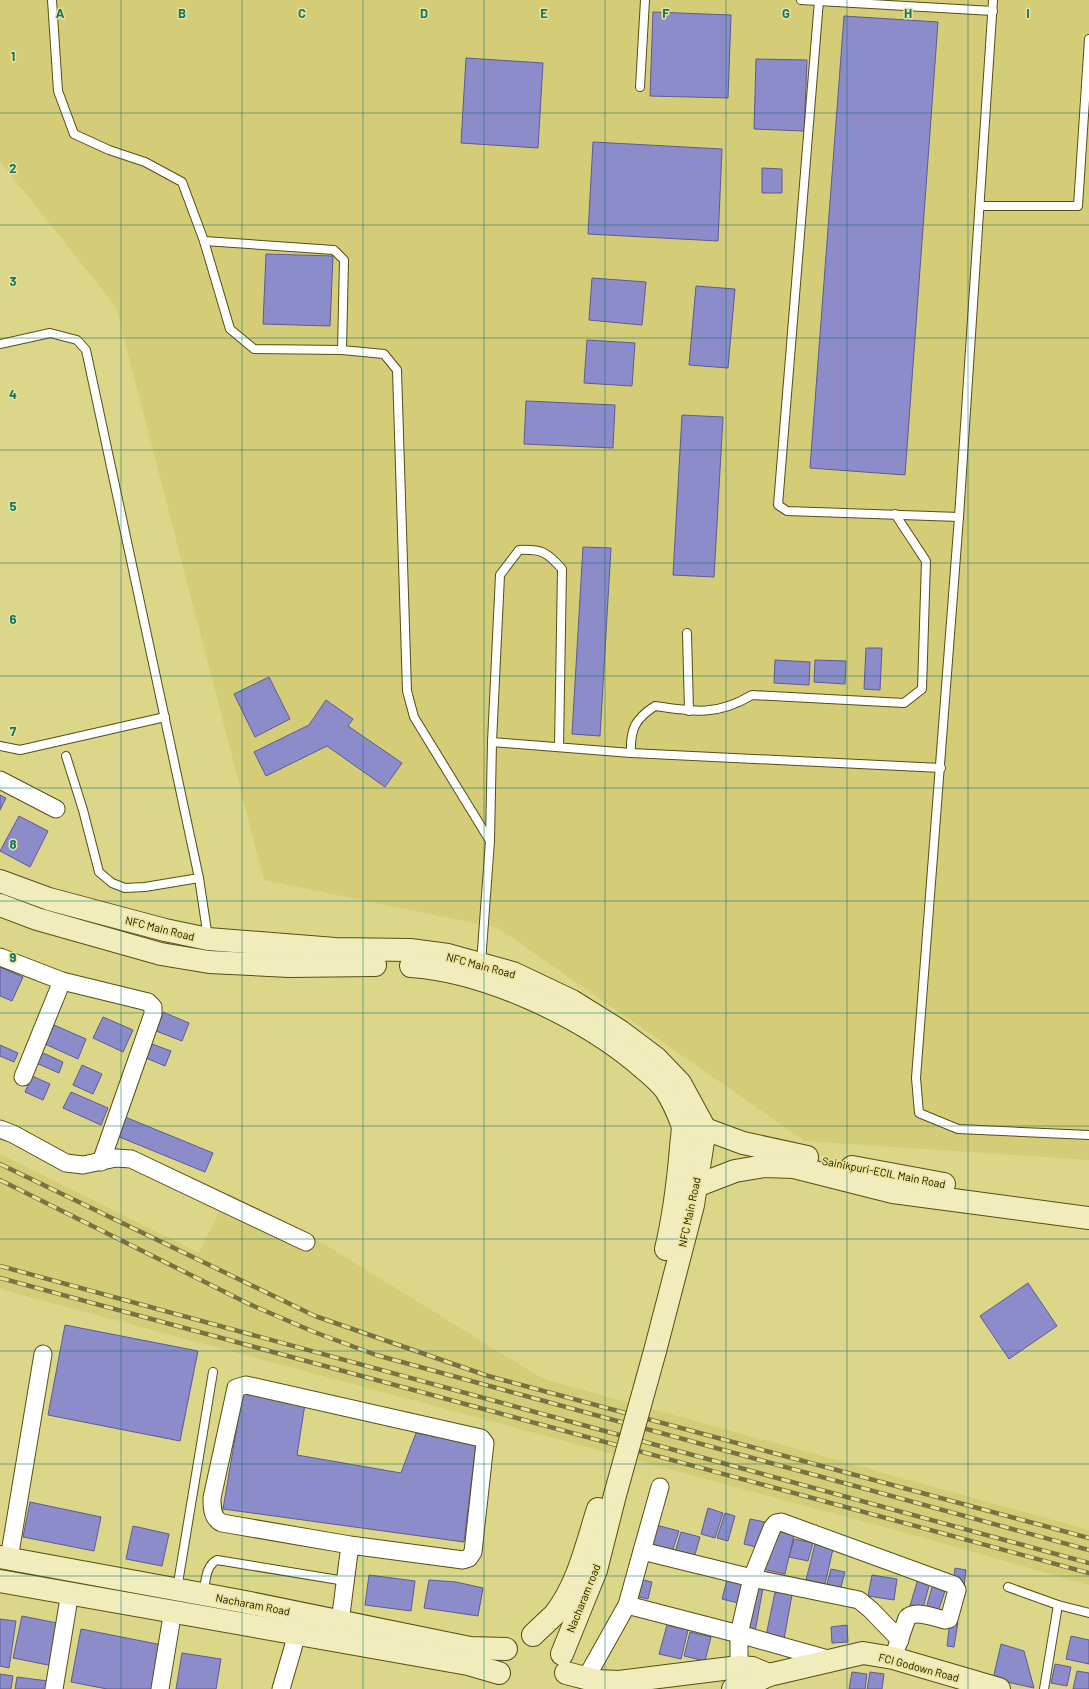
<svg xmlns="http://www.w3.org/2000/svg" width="1089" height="1689" font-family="Barlow,sans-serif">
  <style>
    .built { fill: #d4cc77 }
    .building { fill: #8d8cca; stroke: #5c5a97 }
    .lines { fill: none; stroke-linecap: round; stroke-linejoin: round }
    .lane-casing { stroke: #554f14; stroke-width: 10 }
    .street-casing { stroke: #554f14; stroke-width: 19 }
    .secondary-casing { stroke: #554f14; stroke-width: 24 }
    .lane { stroke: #fff; stroke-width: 8 }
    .street { stroke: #fff; stroke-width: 17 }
    .secondary { stroke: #f0ecbb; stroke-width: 22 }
    .rail-casing { stroke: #777242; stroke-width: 4.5 }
    .rail { stroke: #eae396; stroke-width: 3; stroke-dasharray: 9; stroke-linecap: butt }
    .secondary-bridge-casing { stroke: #554f14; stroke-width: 24; stroke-linecap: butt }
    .secondary-bridge { stroke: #f0ecbb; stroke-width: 22 }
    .grid { fill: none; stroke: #0f766e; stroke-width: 1; stroke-opacity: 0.55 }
    .labels { text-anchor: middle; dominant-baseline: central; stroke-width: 3; stroke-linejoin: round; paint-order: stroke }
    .street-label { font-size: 11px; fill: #181500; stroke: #eae396 }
    .grid-label { font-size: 13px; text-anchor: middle; font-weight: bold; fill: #0f766e; stroke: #eae396; stroke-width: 3; stroke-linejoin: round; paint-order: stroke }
  </style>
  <rect width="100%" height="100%" fill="#dcd689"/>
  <g class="built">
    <polygon points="0,0 1089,0 1089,1160 805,1141 498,928 264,880 116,307 0,161"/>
    <polygon points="0,1154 199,1253 228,1193 321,1242 543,1379 1089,1530 1089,1585 895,1530 0,1289"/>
  </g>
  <g class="building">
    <polygon points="653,12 731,15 728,98 650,96"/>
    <polygon points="844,16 938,22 905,475 810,468"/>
    <polygon points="466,58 543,63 538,148 461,143"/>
    <polygon points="756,59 807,60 804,131 754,129"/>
    <polygon points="593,142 722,149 718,241 588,234"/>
    <polygon points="762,168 782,169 782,193 762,193"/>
    <polygon points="266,254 333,256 330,326 263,324"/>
    <polygon points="592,278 646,282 642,325 589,320"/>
    <polygon points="696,286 735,289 728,368 689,365"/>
    <polygon points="587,340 635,343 632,386 584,383"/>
    <polygon points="526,401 615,405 613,448 524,444"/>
    <polygon points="682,415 723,417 714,577 673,575"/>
    <polygon points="583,547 611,548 600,736 572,734"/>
    <polygon points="866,648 882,648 880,690 864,689"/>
    <polygon points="775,660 810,662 809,685 774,683"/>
    <polygon points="815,660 846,661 845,684 814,682"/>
    <polygon points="269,677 290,719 255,737 234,694"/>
    <polygon points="326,700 353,719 348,726 402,763 385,787 327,746 266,776 254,752 309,725"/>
    <polygon points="0,795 6,798 0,810"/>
    <polygon points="19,816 48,831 30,867 0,851"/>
    <polygon points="0,967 23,977 12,1001 0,996"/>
    <polygon points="163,1012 189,1023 182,1041 156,1031"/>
    <polygon points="103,1017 133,1030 123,1052 93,1038"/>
    <polygon points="54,1025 86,1039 78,1059 45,1044"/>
    <polygon points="152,1044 171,1051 165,1066 146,1058"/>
    <polygon points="0,1045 18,1053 14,1062 0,1056"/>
    <polygon points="41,1052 63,1062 59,1073 36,1063"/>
    <polygon points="82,1065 102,1074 93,1094 73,1085"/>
    <polygon points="32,1076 50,1084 43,1100 25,1092"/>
    <polygon points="71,1092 108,1108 101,1125 63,1108"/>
    <polygon points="125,1117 213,1153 205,1172 117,1136"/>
    <polygon points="1028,1283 1057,1326 1009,1359 980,1316"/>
    <polygon points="65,1325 198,1351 180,1441 48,1415"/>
    <polygon points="243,1391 305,1404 297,1455 401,1473 416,1433 476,1444 464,1542 223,1509"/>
    <polygon points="30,1502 101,1517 94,1551 23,1537"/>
    <polygon points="708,1508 723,1513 715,1538 701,1534"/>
    <polygon points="725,1513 735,1516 728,1541 717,1538"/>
    <polygon points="750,1519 765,1522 760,1548 744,1544"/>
    <polygon points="656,1525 679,1531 672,1552 650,1546"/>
    <polygon points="133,1526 169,1534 162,1566 126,1559"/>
    <polygon points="773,1530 794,1535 785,1574 763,1569"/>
    <polygon points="681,1532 700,1537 694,1558 675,1552"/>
    <polygon points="794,1539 813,1543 808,1561 789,1557"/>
    <polygon points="815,1544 833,1549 825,1584 806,1580"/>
    <polygon points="955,1568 966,1570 964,1586 953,1584"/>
    <polygon points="831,1569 845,1572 839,1594 825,1591"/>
    <polygon points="369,1575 415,1581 411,1611 365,1605"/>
    <polygon points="872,1575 897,1579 894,1600 868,1596"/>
    <polygon points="639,1579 652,1582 648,1599 635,1596"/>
    <polygon points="918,1579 930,1582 922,1612 909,1609"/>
    <polygon points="429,1580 456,1582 483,1588 478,1616 424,1608"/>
    <polygon points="727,1580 746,1585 742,1604 722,1599"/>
    <polygon points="933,1584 946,1588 937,1615 925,1612"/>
    <polygon points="753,1586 763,1588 755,1632 745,1631"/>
    <polygon points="775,1592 792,1595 784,1639 766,1636"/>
    <polygon points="22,1616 62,1624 53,1666 13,1658"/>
    <polygon points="0,1619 16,1621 9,1668 0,1666"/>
    <polygon points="950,1621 958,1622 954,1647 947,1646"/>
    <polygon points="667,1625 688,1630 681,1659 659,1654"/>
    <polygon points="847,1625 848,1642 832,1643 831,1627"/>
    <polygon points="81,1629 162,1645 153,1689 107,1689 71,1682"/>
    <polygon points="690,1632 711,1637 705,1661 684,1656"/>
    <polygon points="1071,1636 1089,1640 1089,1664 1066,1659"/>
    <polygon points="1001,1644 1024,1651 1034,1688 993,1679"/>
    <polygon points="182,1653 221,1659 216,1689 176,1689"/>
    <polygon points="1055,1664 1071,1667 1067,1686 1051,1683"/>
    <polygon points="1077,1671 1089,1673 1089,1689 1073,1689"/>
    <polygon points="852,1672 867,1674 865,1689 849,1689"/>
    <polygon points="870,1672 884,1674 882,1689 867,1689"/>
    <polygon points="0,1674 13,1676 11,1689 0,1689"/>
    <polygon points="17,1677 48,1681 47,1689 15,1689"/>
  </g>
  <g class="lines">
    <defs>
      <g id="lane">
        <polyline points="52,0 58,91 74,134 109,150 145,162 182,182 204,241 230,329 254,349 342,350 384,354 397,370 407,691 414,717 490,841"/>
        <polyline points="801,0 993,11"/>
        <polyline points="819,0 778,505 787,511 959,517"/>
        <polyline points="993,0 959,517 916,1078 919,1113 958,1129 1089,1135"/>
        <polyline points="640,87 645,0"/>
        <polyline points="980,206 1078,206 1089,39"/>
        <polyline points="204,241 334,250 344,260 342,350"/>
        <polyline points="0,344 50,333 77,340 86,350 199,878 208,938"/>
        <polyline points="687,633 689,711"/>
        <path d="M492,742L500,575L519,550C542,549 547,552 562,569L559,747"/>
        <polyline points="0,746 20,750 165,717"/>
        <path d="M631,753C630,729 635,719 655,706C694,712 717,716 752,695L904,703L922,689L926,561L895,514"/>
        <polyline points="66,756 83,810 99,872 112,883 125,888 145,887 199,878"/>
        <polyline points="481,963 490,841 492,742 631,753 941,768"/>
        <polyline points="1008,1587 1058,1605 1089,1613"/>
        <polyline points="177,1589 213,1372"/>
        <path d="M203,1594C206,1582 205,1566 217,1560L345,1581"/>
        <polyline points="1044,1689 1058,1605"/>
      </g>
      <g id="street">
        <polyline points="0,780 56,809"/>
        <polyline points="0,957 62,981 148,1002 153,1007 153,1014 101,1162"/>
        <polyline points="23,1077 62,981"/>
        <polyline points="0,1129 13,1134 66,1163 83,1165 116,1158 131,1159 306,1242"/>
        <polyline points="642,1551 660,1487"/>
        <polyline points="9,1559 43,1354"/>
        <polyline points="627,1605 739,1634 831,1660"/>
        <path d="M340,1622L350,1545L222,1523C212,1519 212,1507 212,1498L236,1388L246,1385L481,1438L485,1443L473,1552L469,1558L463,1560L350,1545"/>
        <path d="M739,1667V1634L752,1578L772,1528L776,1523L781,1522L954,1585L957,1590L949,1619L945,1620C935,1618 915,1609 907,1618L893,1658"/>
        <polyline points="586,1678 627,1605 642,1551 752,1578 859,1600 871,1610 900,1640"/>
        <polyline points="54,1689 70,1592"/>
        <polyline points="160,1689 173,1610"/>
        <polyline points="281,1689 297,1634"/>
      </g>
      <g id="secondary">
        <polyline points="0,881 49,899 165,930 208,939 335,949 410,950 448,955 513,973 572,1001 620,1031 656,1058 680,1083 705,1129 693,1205 655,1351"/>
        <polyline points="0,905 37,919 161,954 209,962 289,966 375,965"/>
        <path d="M411,966C485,971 579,1015 636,1062C645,1070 657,1079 665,1089C671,1098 678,1113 682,1124C684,1131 681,1141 681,1148C678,1183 674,1216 666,1249"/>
        <polyline points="692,1127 705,1129 743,1143 807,1157"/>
        <polyline points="852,1167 944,1184"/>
        <polyline points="684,1187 696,1186 735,1171 764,1166 794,1167 893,1192 1089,1218"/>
        <polyline points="0,1557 240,1601 470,1648 506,1649"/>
        <polyline points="0,1581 468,1664 499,1673"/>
        <path d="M533,1635C540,1628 548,1621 555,1614C578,1585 587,1543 598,1509"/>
        <polyline points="562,1654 596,1570 615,1495"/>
        <polyline points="566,1673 597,1681 619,1682 739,1667 752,1668 769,1675"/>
        <polyline points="733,1689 752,1683 769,1675 863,1653 893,1658 999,1689"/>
      </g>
    </defs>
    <use href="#lane" class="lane-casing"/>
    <use href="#street" class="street-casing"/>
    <use href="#secondary" class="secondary-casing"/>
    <use href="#lane" class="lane"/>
    <use href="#street" class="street"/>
    <use href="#secondary" class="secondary"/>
    <defs>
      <g id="rail">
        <polyline points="0,1164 315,1316 488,1376 1089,1538"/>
        <polyline points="0,1180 249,1304 314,1332 376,1355 1089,1550"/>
        <polyline points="0,1266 1089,1563"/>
        <polyline points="0,1278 1089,1573"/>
      </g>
    </defs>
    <use href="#rail" class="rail-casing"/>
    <use href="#rail" class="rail"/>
    <defs>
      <polyline id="secondary-bridge" points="615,1495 655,1351"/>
    </defs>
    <use href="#secondary-bridge" class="secondary-bridge-casing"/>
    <use href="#secondary-bridge" class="secondary-bridge"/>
  </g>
  <path class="grid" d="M121,0V1689M242,0V1689M363,0V1689M484,0V1689M605,0V1689M726,0V1689M847,0V1689M968,0V1689M0,113H1089M0,225H1089M0,338H1089M0,450H1089M0,563H1089M0,676H1089M0,788H1089M0,901H1089M0,1013H1089M0,1126H1089M0,1239H1089M0,1351H1089M0,1464H1089M0,1576H1089"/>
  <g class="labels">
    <g class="street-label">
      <text transform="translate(160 928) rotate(14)">NFC Main Road</text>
      <text transform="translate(481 965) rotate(15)">NFC Main Road</text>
      <text transform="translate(884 1172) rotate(11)">Sainikpuri-ECIL Main Road</text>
      <text transform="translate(689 1212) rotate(-78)">NFC Main Road</text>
      <text transform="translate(583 1598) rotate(-68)">Nacharam road</text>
      <text transform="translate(253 1604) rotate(11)">Nacharam Road</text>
      <text transform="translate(919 1667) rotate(15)">FCI Godown Road</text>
    </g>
  </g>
  <g class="grid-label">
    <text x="60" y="18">A</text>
    <text x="182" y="18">B</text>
    <text x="302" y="18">C</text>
    <text x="424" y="18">D</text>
    <text x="544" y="18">E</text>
    <text x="666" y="18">F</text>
    <text x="786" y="18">G</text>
    <text x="908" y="18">H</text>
    <text x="1028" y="18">I</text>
    <text x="13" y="61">1</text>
    <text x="13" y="173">2</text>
    <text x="13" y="286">3</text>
    <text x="13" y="399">4</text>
    <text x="13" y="511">5</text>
    <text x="13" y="624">6</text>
    <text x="13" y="736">7</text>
    <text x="13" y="849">8</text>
    <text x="13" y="962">9</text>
  </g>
</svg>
